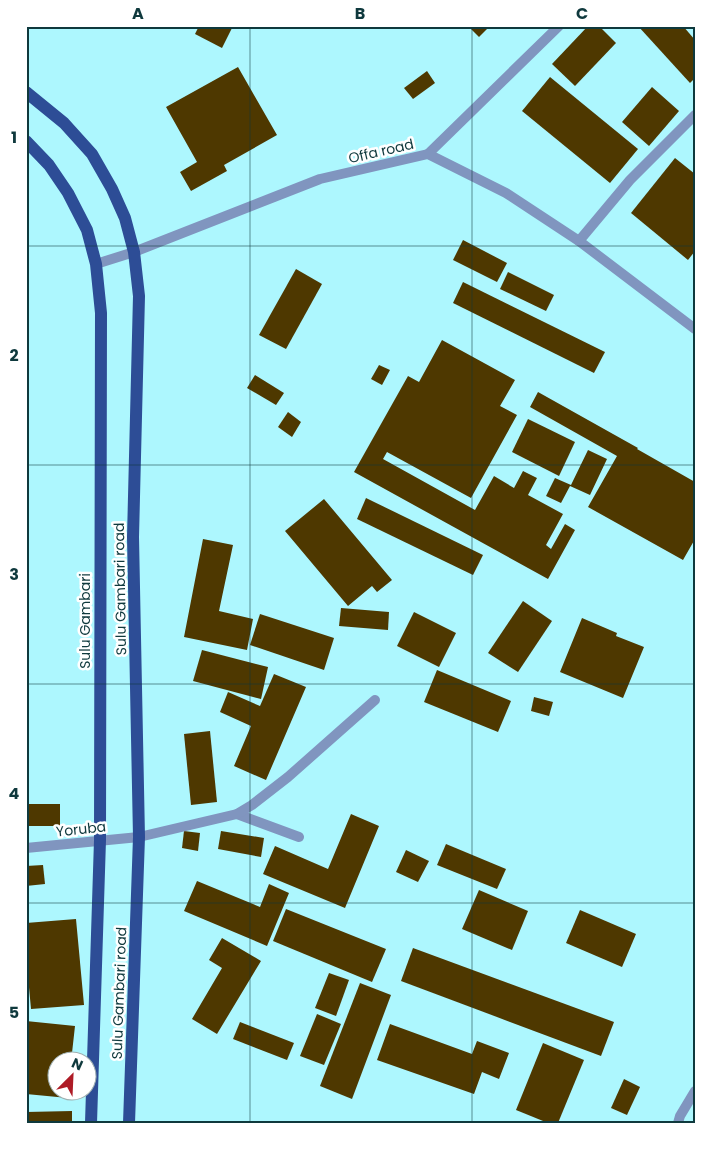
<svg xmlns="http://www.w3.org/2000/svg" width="721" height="1149" font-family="Poppins,sans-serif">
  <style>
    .building { fill: #4e3800 }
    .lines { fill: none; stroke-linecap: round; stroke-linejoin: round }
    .service { stroke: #8095bf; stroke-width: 10 }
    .minor { stroke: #8095bf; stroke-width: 10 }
    .tertiary { stroke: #8095bf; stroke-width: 10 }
    .primary { stroke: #2d4d96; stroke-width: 12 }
    .grid { fill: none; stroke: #0f393d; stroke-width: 1; stroke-opacity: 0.55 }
    .labels { text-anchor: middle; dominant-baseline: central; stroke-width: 5; stroke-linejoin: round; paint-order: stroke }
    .street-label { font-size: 14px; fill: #0f393d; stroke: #fff }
    .neatline { fill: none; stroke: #0f393d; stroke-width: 2 }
    .grid-label { font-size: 16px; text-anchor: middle; font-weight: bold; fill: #0f393d }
  </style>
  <rect width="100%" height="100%" fill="#adf7fe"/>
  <g class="building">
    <polygon points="199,26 233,26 222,48 195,34"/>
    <polygon points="468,26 490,26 479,37"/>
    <polygon points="588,26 599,26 616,43 575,86 552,64"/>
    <polygon points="638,26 683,26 695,40 695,78 690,83"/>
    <polygon points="238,67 277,135 224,165 227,171 191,191 180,172 197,162 166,107"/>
    <polygon points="427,71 435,83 413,99 404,88"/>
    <polygon points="550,77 638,149 610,183 522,111"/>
    <polygon points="652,87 679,111 649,146 622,122"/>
    <polygon points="675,158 695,174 695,251 688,260 631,213"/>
    <polygon points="463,240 507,263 497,282 453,260"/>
    <polygon points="296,269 322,284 286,349 259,335"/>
    <polygon points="508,272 554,295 546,311 500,289"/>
    <polygon points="463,282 605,352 594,373 453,303"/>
    <polygon points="442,340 515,380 500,406 517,415 471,498 387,452 383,459 475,510 494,476 514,488 523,471 537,478 528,495 563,514 546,545 551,549 565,524 575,530 548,579 354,472 408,376 419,382"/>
    <polygon points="379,365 390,370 382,385 371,379"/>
    <polygon points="255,375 284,393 276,405 247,388"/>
    <polygon points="538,392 638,448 637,449 695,482 695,539 683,560 588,507 617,456 530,407"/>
    <polygon points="288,412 301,422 292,437 278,427"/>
    <polygon points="528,419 575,442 559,476 512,452"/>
    <polygon points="588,450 607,459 590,495 570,486 561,503 546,496 555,478 571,485"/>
    <polygon points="366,498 483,555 473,575 357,519"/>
    <polygon points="324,499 392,580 377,592 372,586 348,606 285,531"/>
    <polygon points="203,539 233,545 219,611 253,619 247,650 184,637"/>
    <polygon points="523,601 552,621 518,672 488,653"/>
    <polygon points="341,608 389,612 388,630 339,626"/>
    <polygon points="414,612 456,633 439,667 397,646"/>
    <polygon points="260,614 334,638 324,670 250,645"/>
    <polygon points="582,618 617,633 616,636 644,647 623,698 560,672"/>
    <polygon points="202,650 268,667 261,699 193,681"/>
    <polygon points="437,670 511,701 498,732 424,702"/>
    <polygon points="274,674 306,687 266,780 234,766 251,726 220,712 228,692 260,706"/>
    <polygon points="534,697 553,702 549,716 531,711"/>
    <polygon points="210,731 217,802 191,805 184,734"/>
    <rect x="26" y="804" width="34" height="22"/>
    <polygon points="351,814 379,826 345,908 263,874 275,846 328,869"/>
    <polygon points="184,831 200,833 198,851 182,848"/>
    <polygon points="221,831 264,838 261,857 218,849"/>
    <polygon points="446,844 506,869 497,889 437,865"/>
    <polygon points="406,850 429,861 418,882 396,872"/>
    <polygon points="43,865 45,884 26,886 26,866"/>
    <polygon points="197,881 260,907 269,884 289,893 267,946 184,911"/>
    <polygon points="479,890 528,911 512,950 462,929"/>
    <polygon points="286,909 386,949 372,982 273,941"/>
    <polygon points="580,910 636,934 622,967 566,943"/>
    <polygon points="76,919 84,1005 31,1009 26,955 26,923"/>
    <polygon points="222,938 261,961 217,1034 192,1019 222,968 209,960"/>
    <polygon points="413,948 614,1022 601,1056 401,981"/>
    <polygon points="329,973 349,980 336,1016 315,1008"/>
    <polygon points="360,983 391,995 352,1099 320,1086"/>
    <polygon points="317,1014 341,1024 324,1065 300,1056"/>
    <polygon points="26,1021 75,1026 71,1062 58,1062 58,1092 68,1092 68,1098 26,1094"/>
    <polygon points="240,1022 294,1043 287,1060 233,1039"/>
    <polygon points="390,1024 472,1054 477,1041 509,1053 499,1079 482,1072 474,1094 377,1060"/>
    <polygon points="543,1043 584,1060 558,1123 548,1123 516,1110"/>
    <polygon points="624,1079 640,1087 627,1115 611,1108"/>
    <polygon points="72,1111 72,1123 26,1123 26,1112"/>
  </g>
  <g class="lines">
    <g class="service">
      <polyline points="237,814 299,837"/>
      <polyline points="139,837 237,814 252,805 288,777 375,700"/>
      <polyline points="678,1123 680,1116 695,1091"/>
    </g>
    <g class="minor">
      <polyline points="428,154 559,26"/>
      <polyline points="579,241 630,180 695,115"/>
      <polyline points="26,848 139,837"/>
    </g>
    <polyline class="tertiary" points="96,264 134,252 320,179 428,154 506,193 579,241 695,329"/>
    <g class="primary">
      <polyline points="26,92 64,123 92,154 112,189 125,218 134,252 139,296 133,537 139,837 129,1123"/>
      <polyline points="26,141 49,165 68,193 87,230 96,264 101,313 100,840 91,1123"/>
    </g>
  </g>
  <path class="grid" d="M250,26V1123M472,26V1123M26,246H695M26,465H695M26,684H695M26,903H695"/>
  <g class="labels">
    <g class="street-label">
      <text transform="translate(381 151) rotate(-13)">Offa road</text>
      <text transform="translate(120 589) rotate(-91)">Sulu Gambari road</text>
      <text transform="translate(85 621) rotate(-90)">Sulu Gambari</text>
      <text transform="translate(81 829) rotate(-6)">Yoruba</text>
      <text transform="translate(119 993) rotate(-88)">Sulu Gambari road</text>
    </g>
  </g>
  <rect width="721" height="1149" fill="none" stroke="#ffffff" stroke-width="55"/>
  <g transform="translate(72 1076) rotate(24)"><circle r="24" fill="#ffffff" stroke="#9fb0b1"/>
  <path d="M0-4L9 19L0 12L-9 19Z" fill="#ae1b26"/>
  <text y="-8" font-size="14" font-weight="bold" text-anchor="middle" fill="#0f393d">N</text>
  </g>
  <rect x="28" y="28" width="666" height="1094" class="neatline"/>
  <g class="grid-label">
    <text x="138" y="19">A</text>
    <text x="360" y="19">B</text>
    <text x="582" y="19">C</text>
    <text x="14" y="143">1</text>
    <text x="14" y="361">2</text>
    <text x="14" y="580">3</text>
    <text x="14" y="799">4</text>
    <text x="14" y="1018">5</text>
  </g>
</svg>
